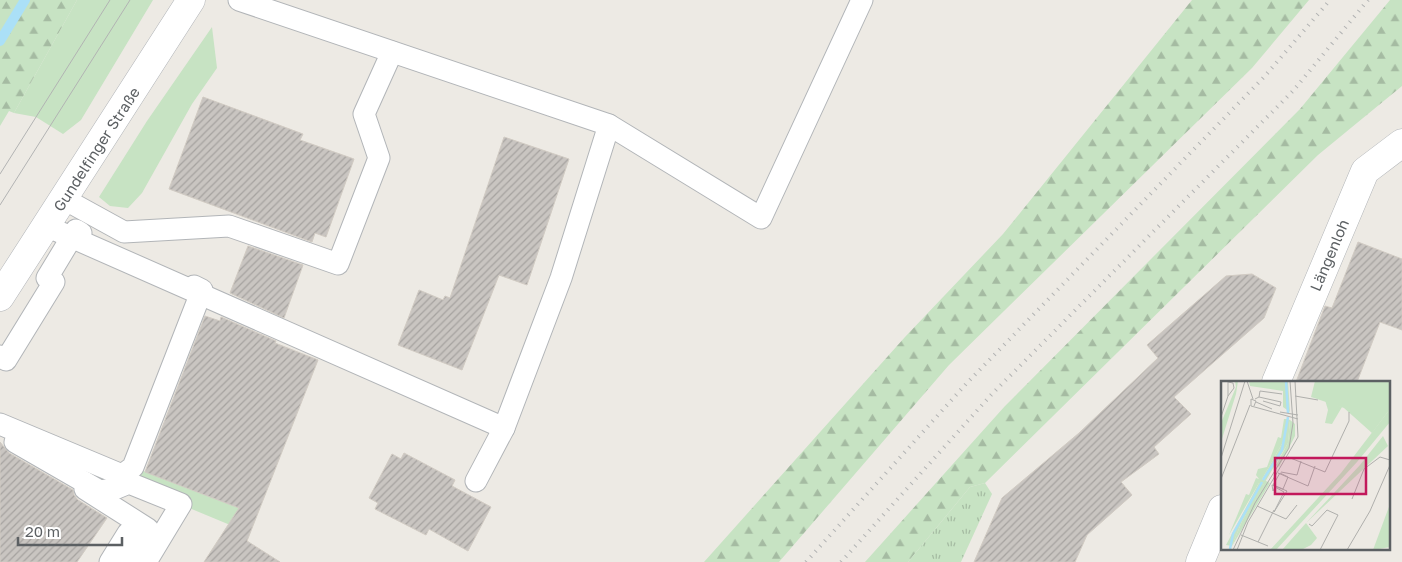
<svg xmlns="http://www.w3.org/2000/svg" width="1402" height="562" font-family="'Golos Text',sans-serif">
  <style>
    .grass { fill: #c7e3c3 }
    .forest { fill: url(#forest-firs) }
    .park { fill: url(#park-tufts) }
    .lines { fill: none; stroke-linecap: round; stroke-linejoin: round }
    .stream { stroke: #abe0f7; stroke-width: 10 }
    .building { fill: url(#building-hatch); stroke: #d1cbc3 }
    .lane-casing { stroke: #b2b5b8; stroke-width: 23 }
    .street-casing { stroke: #b2b5b8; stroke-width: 29 }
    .secondary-casing { stroke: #b1b4b8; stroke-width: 29 }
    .lane { stroke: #fff; stroke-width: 21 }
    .street { stroke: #fff; stroke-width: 28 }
    .secondary { stroke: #fff; stroke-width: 28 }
    .tram { stroke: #b2b3b3; stroke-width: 1 }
    .rail { stroke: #b2b3b3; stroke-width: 4; stroke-dasharray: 1 6; stroke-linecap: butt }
    .labels { text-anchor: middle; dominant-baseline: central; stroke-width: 4; stroke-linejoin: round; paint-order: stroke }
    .street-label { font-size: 15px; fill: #5c6063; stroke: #fff }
    .inset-river { fill: none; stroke: #abe0f7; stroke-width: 2.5 }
    .inset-road { fill: none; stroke: #afafac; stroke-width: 1 }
    .view { fill: #c2185b; fill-opacity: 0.15; stroke: #c2185b; stroke-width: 2.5 }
    .inset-edge { fill: none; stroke: #5c6063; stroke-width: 2.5 }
  </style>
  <defs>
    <pattern id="forest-firs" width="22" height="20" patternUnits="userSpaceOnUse" patternTransform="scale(1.25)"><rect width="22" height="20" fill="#c7e3c3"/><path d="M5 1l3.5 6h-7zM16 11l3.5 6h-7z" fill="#a5bba2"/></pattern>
    <pattern id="park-tufts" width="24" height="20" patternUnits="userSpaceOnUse" patternTransform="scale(1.25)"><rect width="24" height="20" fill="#c7e3c3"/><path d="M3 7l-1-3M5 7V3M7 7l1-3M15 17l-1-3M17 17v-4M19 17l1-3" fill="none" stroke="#a5bba2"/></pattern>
    <pattern id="building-hatch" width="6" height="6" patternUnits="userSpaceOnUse" patternTransform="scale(1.25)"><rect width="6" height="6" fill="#c9c5c1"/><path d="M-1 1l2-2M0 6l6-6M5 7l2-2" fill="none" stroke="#a6a3a0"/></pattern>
  </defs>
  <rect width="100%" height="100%" fill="#edeae4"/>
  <g class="grass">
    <polygon points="77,0 153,0 81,120 63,134 36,117 14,113"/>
    <polygon points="212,27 217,68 192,104 142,193 128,208 110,206 99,197 147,121"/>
    <polygon points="36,439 133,467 257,515 247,532 129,483 100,491"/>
  </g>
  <g class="forest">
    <polygon points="0,0 77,0 14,113 9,111 0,126"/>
    <polygon points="1192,0 1309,0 1252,68 949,365 779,562 704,562 905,337 1003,234"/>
    <polygon points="1390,0 1402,0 1402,86 1318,155 985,483 970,487 908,562 865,562 1005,406 1300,109"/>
  </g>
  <polygon class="park" points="985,483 992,494 961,562 908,562 970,487"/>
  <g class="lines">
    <polyline class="stream" points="0,41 25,0"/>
  </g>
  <g class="building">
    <polygon points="203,97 303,134 300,140 354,159 326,237 315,233 312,242 169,189"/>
    <polygon points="504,137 569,159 527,285 499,275 462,370 398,345 419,290 443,300 445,296 450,298"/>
    <polygon points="1358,242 1402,259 1402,330 1380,322 1357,382 1296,382 1325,306 1332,308"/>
    <polygon points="248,246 303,265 284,318 230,293"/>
    <polygon points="1252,274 1276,288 1264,318 1174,397 1191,414 1154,447 1159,454 1121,482 1132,495 1087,535 1075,562 974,562 1002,498 1079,433 1158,358 1147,345 1226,276"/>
    <polygon points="205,316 220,321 221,317 276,341 275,343 318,360 247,541 280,562 204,562 239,508 145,472"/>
    <polygon points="0,442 9,453 73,490 74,495 78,500 107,518 77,562 0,562"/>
    <polygon points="404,453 455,480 452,486 491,507 468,551 429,529 426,535 375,509 378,503 369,498 392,454 401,459"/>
  </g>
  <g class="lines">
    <defs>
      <g id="lane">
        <polyline points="239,0 609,125 761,218 862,0"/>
        <polyline points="64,199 124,232 229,226 338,264 379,158 364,114 392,52"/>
        <polyline points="46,226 504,428 561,278 609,125"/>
        <polyline points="0,356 6,360 54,282 47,278 76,230 81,233"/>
        <polyline points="0,424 122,475 133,467 202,290 194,286"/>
        <polyline points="15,442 100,491 117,488 129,483 181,504 146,562"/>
        <polyline points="476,481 504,428"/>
        <polyline points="85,489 148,529 127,562"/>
        <polyline points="110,562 128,533"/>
      </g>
      <g id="street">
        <polyline points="1276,382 1365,171 1402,143"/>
        <polyline points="1200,562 1222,509"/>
      </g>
      <polyline id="secondary" points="0,297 191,0"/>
    </defs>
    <use href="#lane" class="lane-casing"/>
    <use href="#street" class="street-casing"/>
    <use href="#secondary" class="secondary-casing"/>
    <use href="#lane" class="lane"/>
    <use href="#street" class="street"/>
    <use href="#secondary" class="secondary"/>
    <g class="tram">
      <polyline points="0,174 110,0"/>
      <polyline points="0,205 130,0"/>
    </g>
    <g class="rail">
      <polyline points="806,562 966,384 1265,76 1330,0"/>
      <polyline points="841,562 991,395 1293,91 1368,0"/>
    </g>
  </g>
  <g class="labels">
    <g class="street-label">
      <text transform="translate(96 149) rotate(-57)">Gundelfinger Straße</text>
      <text transform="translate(1329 255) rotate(-67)">Längenloh</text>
    </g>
  </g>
  <g transform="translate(1221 381)">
    <rect width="169" height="169" fill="#edeae4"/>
    <path d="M104,19L121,26L111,43L104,42L107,29ZM63,38H66L62,61L41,98L49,102L11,165L21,140L43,104L38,102L8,154L25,113L28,114L35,97L38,98L35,94L37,88L46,86L57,56L60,57ZM69,39L74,43V55L58,86L55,84L67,62Z" fill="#c7e3c3"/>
    <path d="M14,0H17L15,13L0,61V42L15,6ZM28,0H67L69,31L62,26V10L29,5ZM169,28V41L136,81L55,169H49L120,92ZM66,38L69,39L67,62L44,101L41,98L62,61ZM162,55L167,65L85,142L139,84ZM38,102L44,104L21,140L11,165L5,164ZM169,123V166L152,169Z" fill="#c7e3c3"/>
    <path d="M85,142L96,157L90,164L80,169H61Z" fill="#c7e3c3"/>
    <path d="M94,0H169V28L151,52L123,27L90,16Z" fill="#c7e3c3"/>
    <path class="inset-river" d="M65,0L67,32M42,99L61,69L67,36M9,168L12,153L41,101"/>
    <path class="inset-road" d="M26,0L32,18M7,1L12,2L13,7L7,15M74,15L97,19M38,16L39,10L61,13M34,18L38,16L60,21L59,25L42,20M35,21L51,28M33,25L35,20L30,18V25L77,38M59,31L77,34M0,36L7,15V0M67,76L104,91L128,40V31M0,77L24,0M60,91L76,94L80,80M57,92L87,105L94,85M59,92L67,96L62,108L52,104ZM0,98L29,24M51,104L66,110L53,131L63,111L54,106L52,110ZM131,118L143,88L159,76L169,79M36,125L65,138L76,124M88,143L91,145L106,129L117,134L99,169M20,154L47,165M37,161L53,129M12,169L34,122L68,67L72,42L69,0M16,169L27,141L77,56L74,0M126,169L149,130L169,84"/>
    <path class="view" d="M54,77H145V113H54Z"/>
    <rect width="169" height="169" class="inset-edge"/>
  </g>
  <path d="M18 537v8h104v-8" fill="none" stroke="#5c6063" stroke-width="2.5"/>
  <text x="25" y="537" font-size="15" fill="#5c6063" stroke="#ffffff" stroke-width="4" paint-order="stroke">20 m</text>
</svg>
